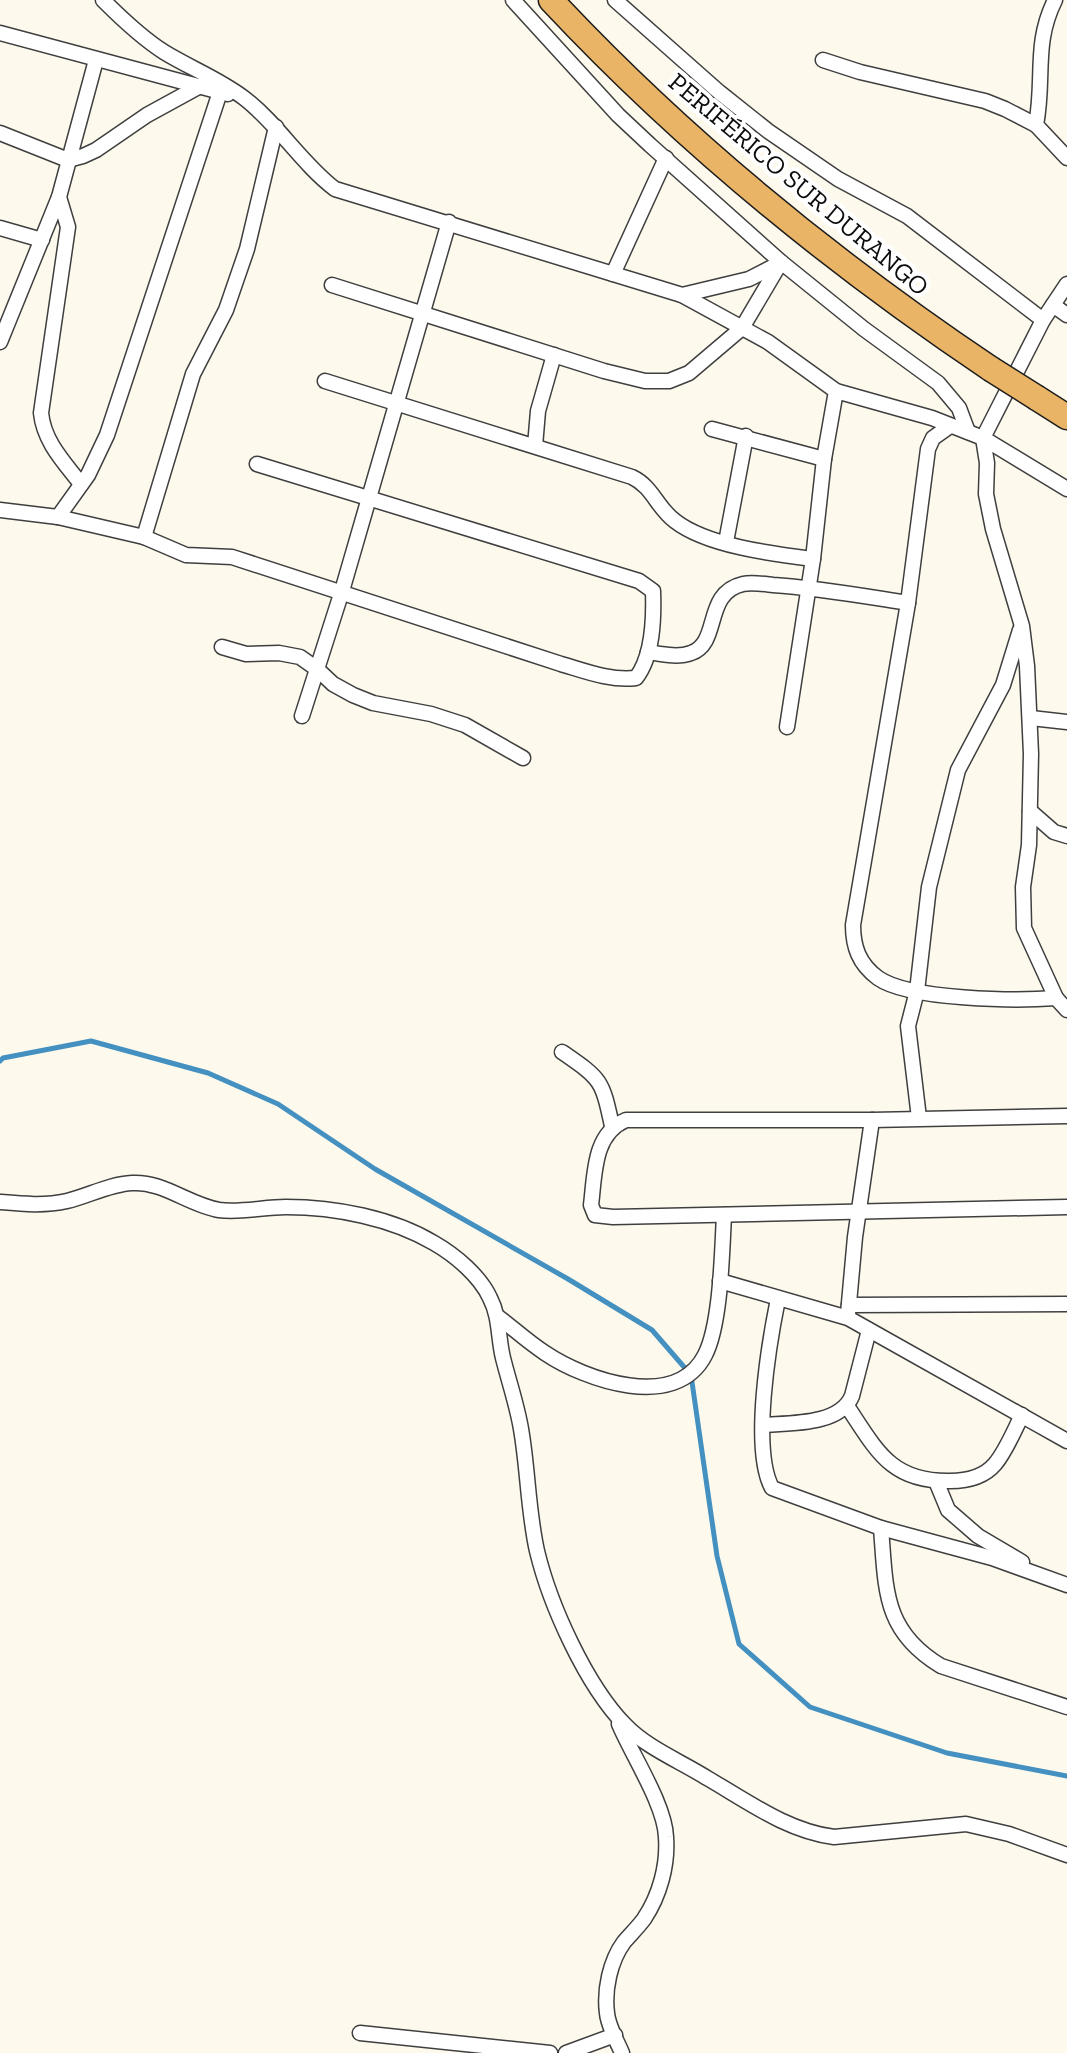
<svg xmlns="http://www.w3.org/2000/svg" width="1067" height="2053" font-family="'Zilla Slab',serif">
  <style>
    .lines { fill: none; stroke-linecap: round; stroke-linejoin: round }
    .stream { stroke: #4390c1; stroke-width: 5 }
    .minor-casing { stroke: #3f3f3f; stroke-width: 17 }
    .trunk-casing { stroke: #1d1d1d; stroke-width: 27 }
    .minor { stroke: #fff; stroke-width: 14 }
    .trunk { stroke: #eab466; stroke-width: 24 }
    .trunk-bridge-casing { stroke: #1d1d1d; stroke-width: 27; stroke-linecap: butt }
    .trunk-bridge { stroke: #eab466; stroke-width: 24 }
    .labels { text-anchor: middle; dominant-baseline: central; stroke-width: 8; stroke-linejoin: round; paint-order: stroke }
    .street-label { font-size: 26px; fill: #0c0c0c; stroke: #fff }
  </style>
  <rect width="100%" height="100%" fill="#fdfaed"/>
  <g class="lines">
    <polyline class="stream" points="0,1061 3,1058 91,1041 208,1073 278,1104 375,1169 568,1279 652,1330 691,1375 717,1556 739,1644 810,1707 947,1753 1067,1776"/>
    <defs>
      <g id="minor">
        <path d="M103,0C121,18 142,38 164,52C190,68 219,79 244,98C278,124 301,163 335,189L682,295L768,342L836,391L932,418L983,438L1067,489"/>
        <polyline points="513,0 618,115 650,145 781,262 864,329 938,383 959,408 968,432"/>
        <polyline points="615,0 719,92 768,131 838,179 907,216 1043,320"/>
        <polyline points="0,33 228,94"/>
        <polyline points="823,60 860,72 985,101 1005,109 1036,125 1067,158"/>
        <path d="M1036,125C1045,79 1033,44 1055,0"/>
        <polyline points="0,133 68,160 83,156 96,150 147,115 200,86"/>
        <path d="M59,197L68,227L41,413C44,442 64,462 81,484"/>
        <polyline points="0,228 42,240"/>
        <polyline points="613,274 666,158"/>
        <polyline points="1067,284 1043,320 983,438 987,463 986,494 993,529 1022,626 1027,666 1031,754 1029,845 1023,887 1024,928 1056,998 1067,1010"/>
        <polyline points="332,285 604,371 645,381 669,381 689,373 742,328 781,262"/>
        <polyline points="682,295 749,279 780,263"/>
        <polyline points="1053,305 1067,315"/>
        <polyline points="0,342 59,197 96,60"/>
        <path d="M325,381L632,477C653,487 657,508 675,521C707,546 773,554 813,559"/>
        <path d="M950,426L933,438L928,449L908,603L853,925C853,947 859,964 878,978C909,1000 1017,1001 1056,998"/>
        <polyline points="712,429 824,459"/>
        <polyline points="535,446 538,411 554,355"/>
        <path d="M0,510L58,517L144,537L186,555L232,557L561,664C585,671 610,681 636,678C653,656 654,619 653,591L639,581L257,464"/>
        <polyline points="58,517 88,475 107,435 220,92"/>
        <polyline points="144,537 193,374 226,310 247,249 276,127"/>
        <polyline points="726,542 746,436"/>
        <polyline points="222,647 246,654 279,653 300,657 317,669 333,684 353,695 373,703 431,714 465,725 523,758"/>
        <path d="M648,652C661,654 678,658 691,653C721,643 703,593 743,584C752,582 764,584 773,585C819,588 863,596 908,603"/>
        <polyline points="302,716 342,591 449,222"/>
        <polyline points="1031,718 1067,722"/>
        <polyline points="787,727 813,559 824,459 836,391"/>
        <polyline points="1030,811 1054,832 1067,836"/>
        <path d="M562,1052C601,1079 602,1079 612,1126"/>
        <path d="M1067,1116L872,1120H626C593,1134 595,1174 591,1205L595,1215L613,1217L1067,1207"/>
        <polyline points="919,1118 908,1026 917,991 929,887 958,770 1003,685 1020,630"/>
        <path d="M0,1202C23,1204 45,1206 67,1201C88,1196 110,1184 132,1183C163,1181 189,1205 219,1210C241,1213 264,1207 286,1207C335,1207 392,1218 434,1243C455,1255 480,1276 490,1298C500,1317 498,1338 503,1358C509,1382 517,1405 521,1429C528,1469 528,1511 537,1551C550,1605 586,1685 625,1725C647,1748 680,1761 707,1778C747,1801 787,1831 834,1837L966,1824L1009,1834L1067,1855"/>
        <polyline points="720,1281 848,1318 1067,1441"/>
        <path d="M778,1299C769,1343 751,1449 772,1488L881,1528L992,1558L1067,1585"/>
        <polyline points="849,1305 1067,1304"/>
        <polyline points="848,1314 855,1237 872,1120"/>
        <path d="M497,1316C513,1328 528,1342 545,1353C585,1380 676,1412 705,1355C721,1324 722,1251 724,1215"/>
        <path d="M847,1406C877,1451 891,1482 950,1481C966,1481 984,1477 995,1464C1006,1451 1014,1431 1022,1415"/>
        <path d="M764,1425C791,1423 840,1425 852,1396L869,1330"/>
        <polyline points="936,1481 948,1510 978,1536 1022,1562"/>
        <path d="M881,1528C886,1590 883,1631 941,1666L1067,1707"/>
        <path d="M619,1724C632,1755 665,1805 666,1837C668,1865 660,1895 644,1919C638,1927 631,1934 624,1942C610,1961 604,1990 607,2013C608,2026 617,2041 622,2053"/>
        <polyline points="360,2033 550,2053"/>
        <polyline points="566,2053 615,2035"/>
      </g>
      <g id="trunk">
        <path d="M551,0C682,140 833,263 991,369"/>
        <polyline points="1037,398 1067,417"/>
      </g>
    </defs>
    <use href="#minor" class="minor-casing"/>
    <use href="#trunk" class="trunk-casing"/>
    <use href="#minor" class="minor"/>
    <use href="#trunk" class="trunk"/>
    <defs>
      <polyline id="trunk-bridge" points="991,369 1037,398"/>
    </defs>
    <use href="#trunk-bridge" class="trunk-bridge-casing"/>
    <use href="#trunk-bridge" class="trunk-bridge"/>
  </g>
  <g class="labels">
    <g class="street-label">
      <text transform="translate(799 184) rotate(40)">PERIFÉRICO SUR DURANGO</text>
    </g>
  </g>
</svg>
